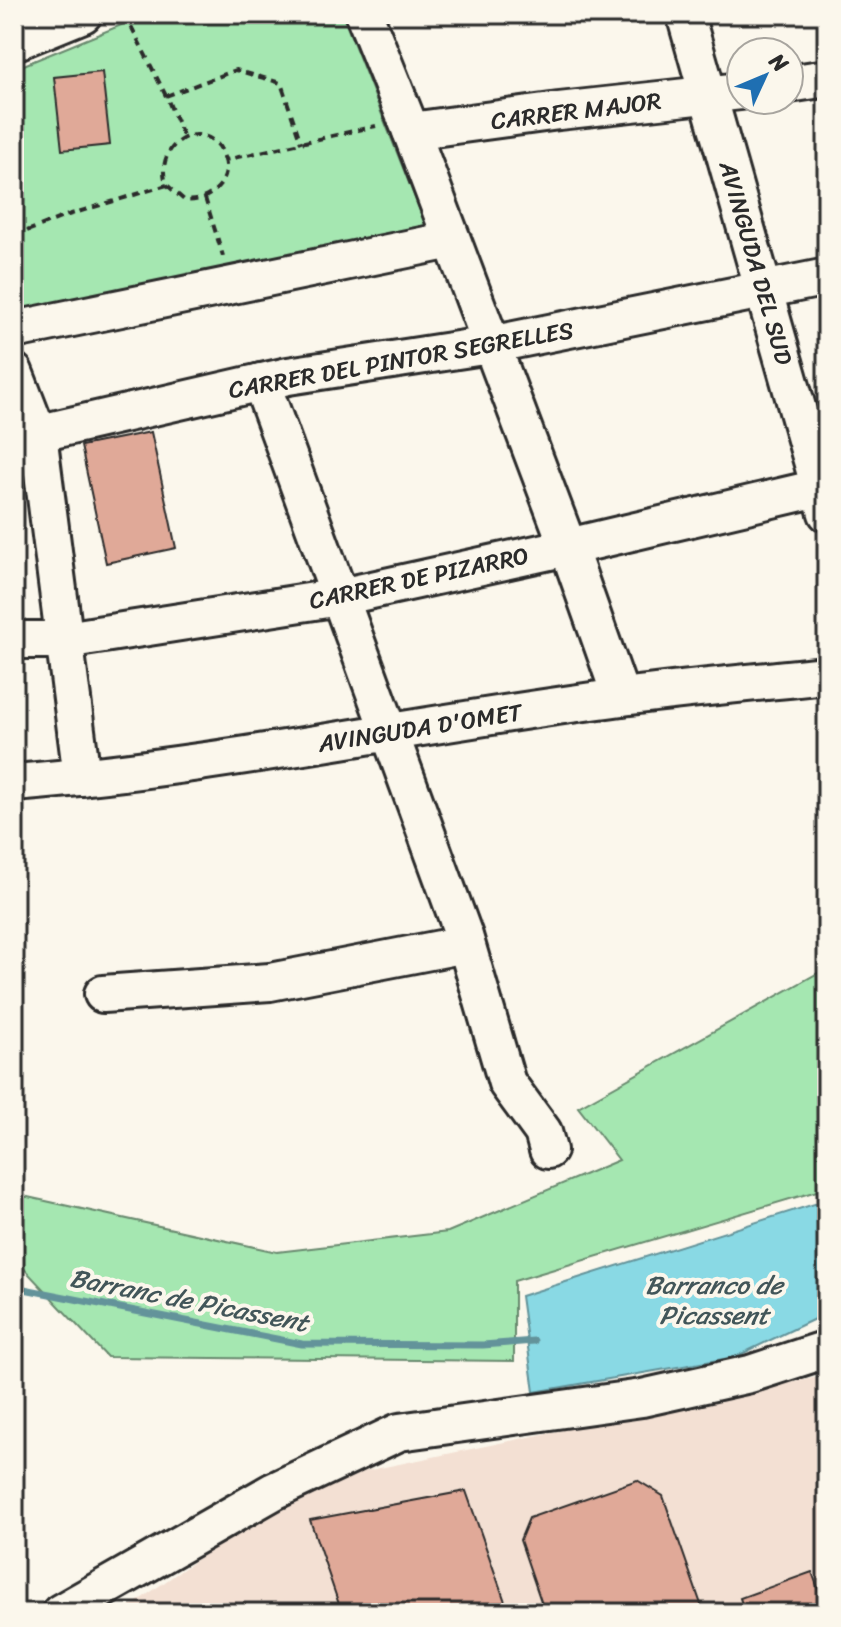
<svg xmlns="http://www.w3.org/2000/svg" width="841" height="1627" font-family="Sriracha,sans-serif">
  <style>
    .built { fill: #f3e0d3 }
    .green { fill: #a5e7b1; stroke: #68896e; stroke-width: 2 }
    .water { fill: #89d9e4; stroke: #63939a; stroke-width: 2 }
    .lines { fill: none; stroke-linecap: round; stroke-linejoin: round }
    .stream { stroke: #63939a; stroke-width: 7 }
    .building { fill: #e0a998; stroke: #2b2b2b; stroke-width: 2 }
    .minor-casing { stroke: #2b2b2b; stroke-width: 42 }
    .path { stroke: #2b2b2b; stroke-width: 4; stroke-dasharray: 8 6; stroke-linecap: butt }
    .minor { stroke: #fbf7ec; stroke-width: 36 }
    .labels { text-anchor: middle; dominant-baseline: central; stroke-width: 8; stroke-linejoin: round; paint-order: stroke }
    .street-label { font-size: 24px; fill: #2b2b2b; stroke: #fbf7ec }
    .water-label { font-size: 26px; font-style: italic; fill: #425659; stroke: #fbf7ec }
  </style>
  <rect width="100%" height="100%" fill="#fbf7ec"/>
  <filter id="ink" filterUnits="userSpaceOnUse"><feTurbulence type="fractalNoise" baseFrequency=".0125" numOctaves="2"/><feDisplacementMap in="SourceGraphic" scale="16" xChannelSelector="R" yChannelSelector="G"/><feConvolveMatrix kernelMatrix="1 2 1 2 8 2 1 2 1" color-interpolation-filters="sRGB"/></filter>
  <g filter="url(#ink)">
    <polygon class="built" points="827,1375 827,1613 121,1613 223,1541 332,1478"/>
    <g class="green">
      <polygon points="148,14 342,14 426,226 14,315 14,69"/>
      <polygon points="827,968 827,1188 514,1281 514,1361 107,1357 14,1258 14,1194 277,1252 448,1232 619,1160 578,1107"/>
    </g>
    <polygon class="water" points="827,1200 827,1313 735,1357 534,1392 521,1296"/>
    <g class="lines">
      <polyline class="stream" points="14,1287 302,1344 483,1345 534,1341"/>
    </g>
    <g class="building">
      <polygon points="102,72 110,145 62,150 54,77"/>
      <polygon points="151,432 176,548 106,563 81,446"/>
      <polygon points="637,1480 663,1496 704,1613 545,1613 520,1540 529,1518"/>
      <polygon points="466,1491 509,1613 342,1613 310,1520"/>
      <polygon points="812,1572 827,1613 745,1613 740,1598"/>
    </g>
    <g class="lines">
      <defs>
        <g id="minor">
          <polyline points="364,14 411,131 568,547 621,697"/>
          <polyline points="685,14 827,513"/>
          <polyline points="14,42 83,14"/>
          <polyline points="789,84 827,78"/>
          <polyline points="411,131 559,111 741,91"/>
          <polyline points="14,330 451,240"/>
          <polyline points="14,372 38,434 82,777"/>
          <polyline points="261,382 464,936 507,1083 543,1132 548,1150"/>
          <polyline points="14,439 288,376 490,345 827,277"/>
          <polyline points="14,640 65,640 340,597 568,547 827,486"/>
          <path d="M14,783C218,767 419,723 622,697C690,688 759,682 827,675"/>
          <polyline points="103,994 270,982 466,944"/>
          <polyline points="60,1613 274,1491 399,1432 642,1398 750,1374 827,1349"/>
        </g>
      </defs>
      <use href="#minor" class="minor-casing"/>
      <g class="path">
        <polyline points="125,14 166,96 184,138"/>
        <polyline points="166,96 236,70 281,83 301,143"/>
        <path d="M167,185L184,200C206,204 232,183 225,160"/>
        <polyline points="205,198 223,256"/>
        <path d="M14,236L68,215L167,185C153,153 190,119 216,143C221,147 223,154 225,160L376,126"/>
      </g>
      <use href="#minor" class="minor"/>
    </g>
  </g>
  <g class="labels">
    <g class="street-label">
      <text transform="translate(576 111) rotate(-7)">CARRER MAJOR</text>
      <text transform="translate(756 263) rotate(74)">AVINGUDA DEL SUD</text>
      <text transform="translate(401 360) rotate(-10)">CARRER DEL PINTOR SEGRELLES</text>
      <text transform="translate(419 578) rotate(-12)">CARRER DE PIZARRO</text>
      <text transform="translate(420 728) rotate(-9)">AVINGUDA D'OMET</text>
    </g>
    <g class="water-label">
      <text x="714" y="1285">Barranco de<tspan x="714" dy="30">Picassent</tspan></text>
      <text transform="translate(189 1300) rotate(11)">Barranc de Picassent</text>
    </g>
  </g>
  <rect width="841" height="1627" fill="none" stroke="#fbf7ec" stroke-width="48"/>
  <rect x="24" y="24" width="793" height="1579" fill="none" stroke="#2b2b2b" stroke-width="3" filter="url(#ink)"/>
  <g transform="translate(765 76) rotate(46)"><circle r="38" fill="#fbf7ec" stroke="#a8a59f" stroke-width="2"/>
  <path d="M0-6L14 30L0 20L-14 30Z" fill="#1f6fb2"/>
  <text y="-12" font-size="22" font-weight="bold" text-anchor="middle" fill="#2b2b2b">N</text>
  </g>
</svg>
